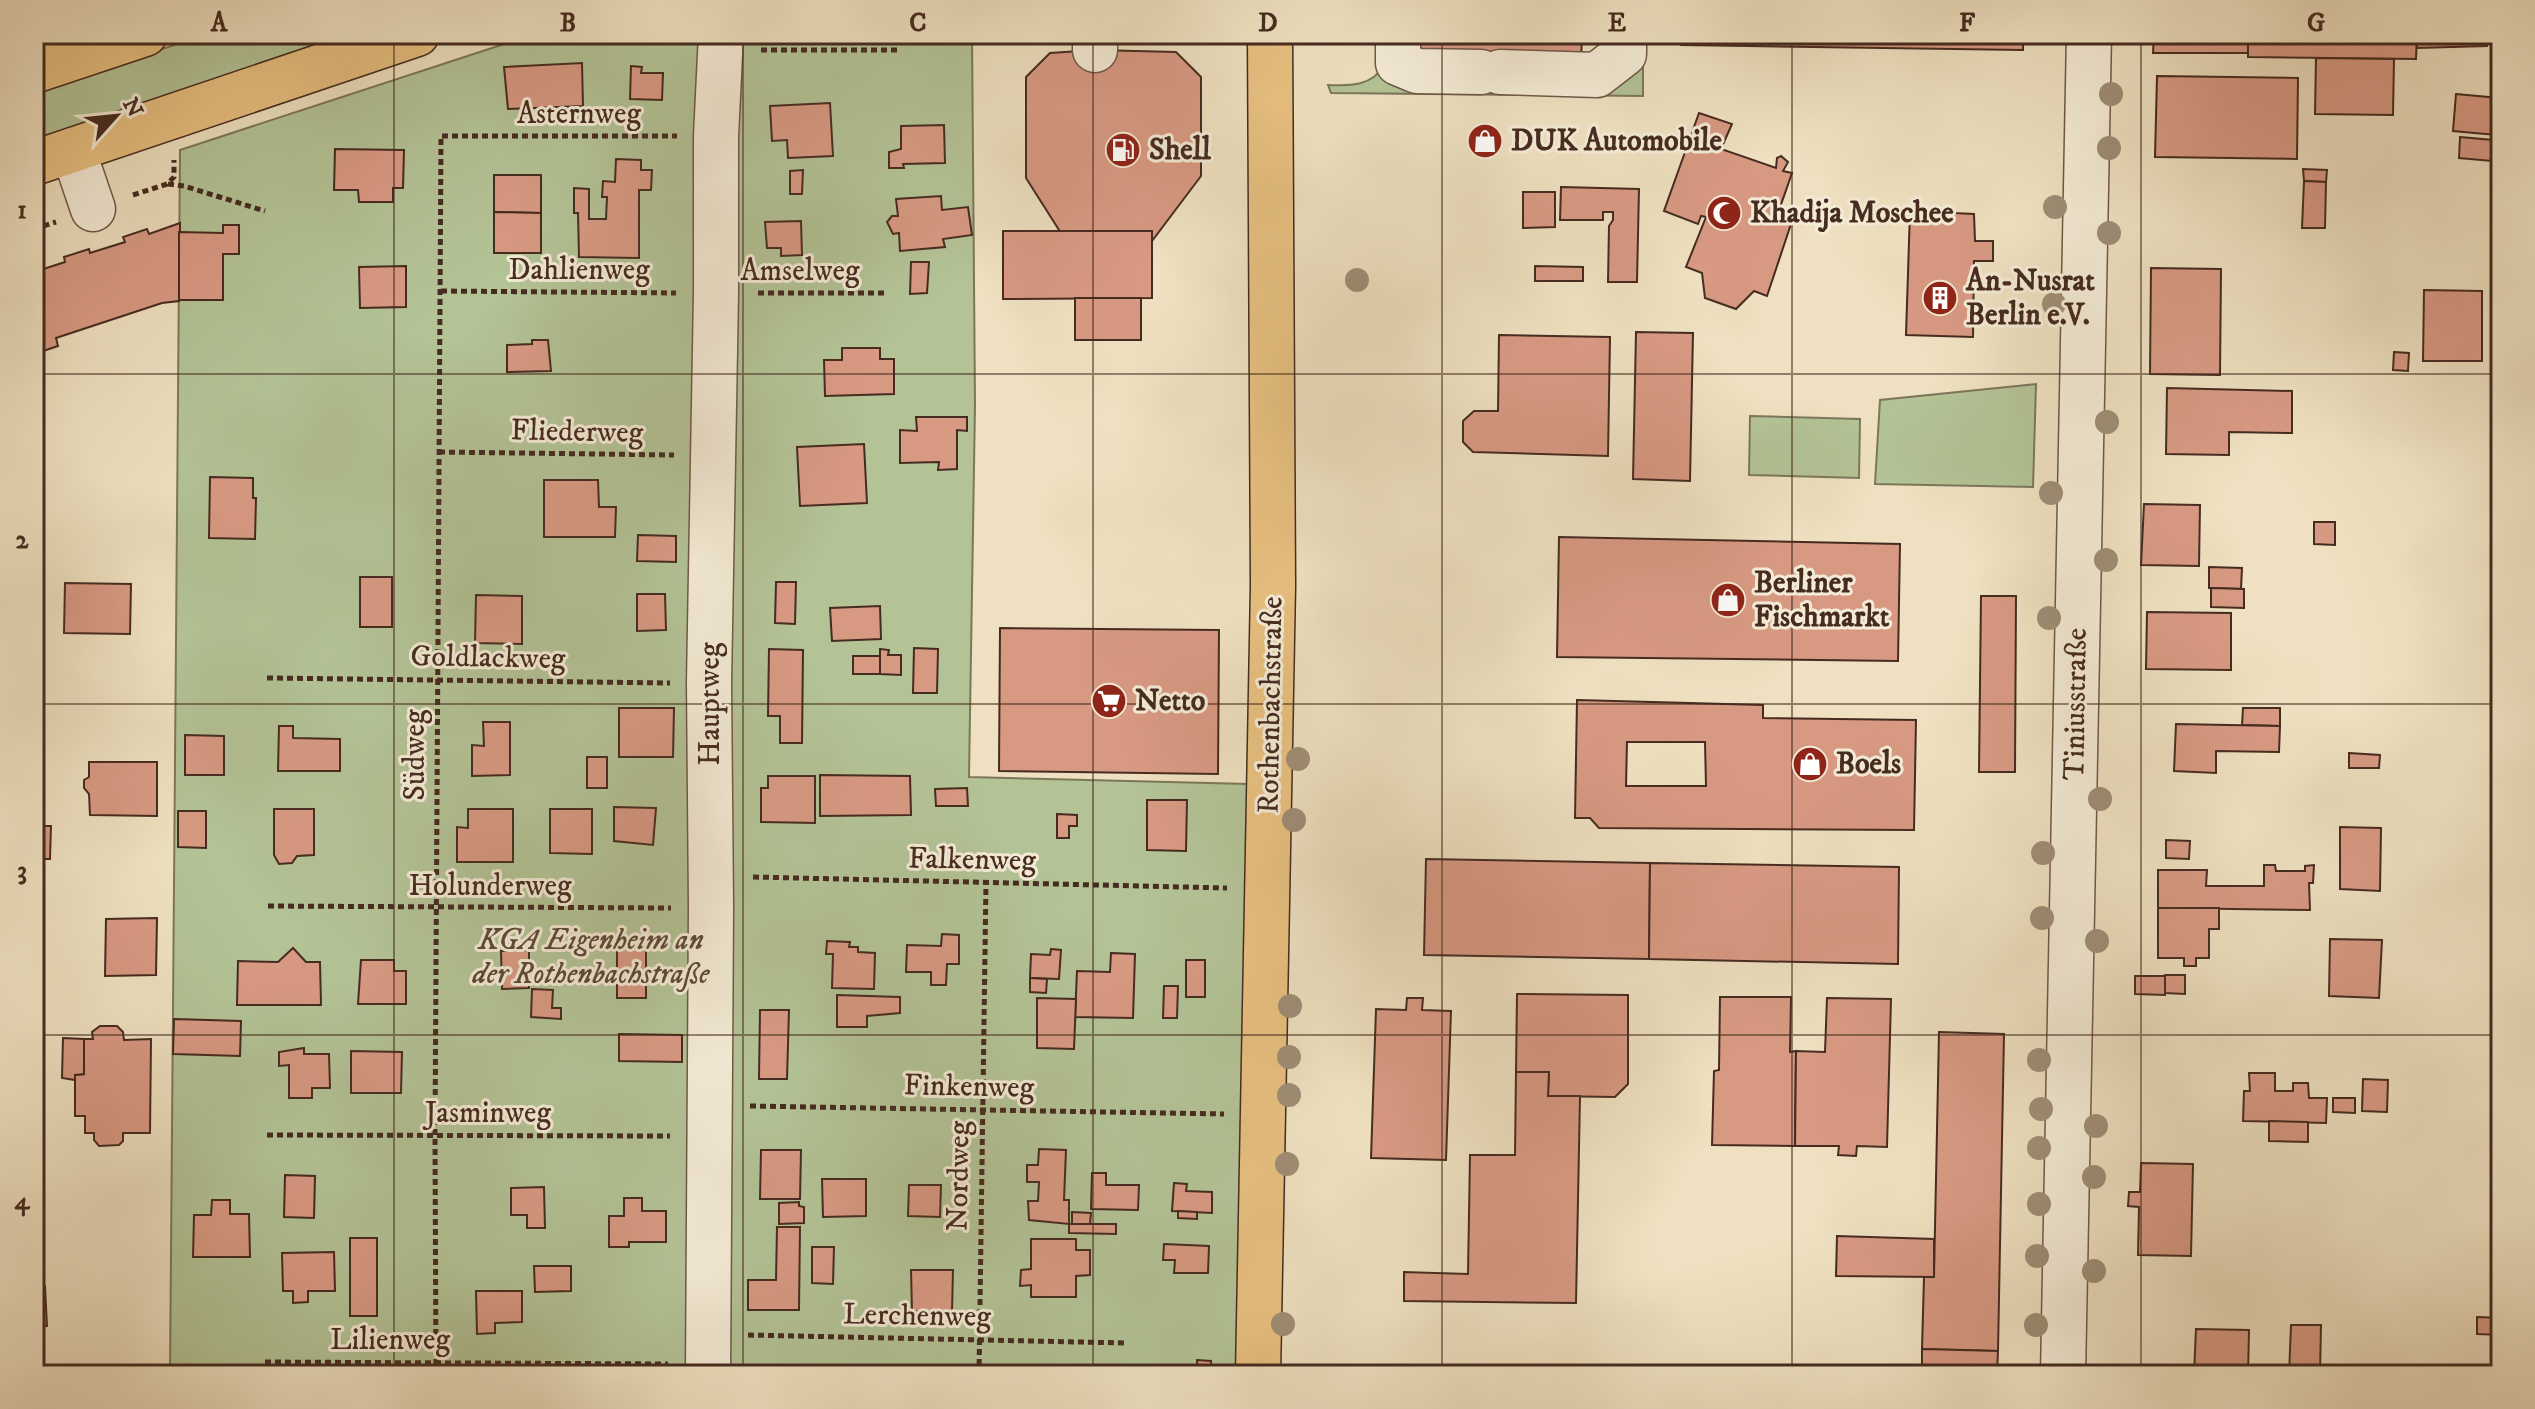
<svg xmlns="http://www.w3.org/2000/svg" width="2535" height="1409" font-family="'IM FELL DW Pica',serif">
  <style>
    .green { fill: #b3c396; stroke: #7c775b; stroke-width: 2 }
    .building { fill: #d89983; stroke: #462b20; stroke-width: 2; fill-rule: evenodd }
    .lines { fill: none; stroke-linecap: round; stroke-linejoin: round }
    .minor-casing { stroke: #705848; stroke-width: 47 }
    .major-casing { stroke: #462b20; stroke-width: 47 }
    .path { stroke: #462b20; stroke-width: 5; stroke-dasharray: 6 4; stroke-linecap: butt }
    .minor { stroke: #f4ebd6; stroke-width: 44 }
    .major { stroke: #e7c080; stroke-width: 44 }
    .tree { fill: #9e8d75 }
    .grid { fill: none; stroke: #462b20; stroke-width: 2; stroke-opacity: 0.55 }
    .labels { text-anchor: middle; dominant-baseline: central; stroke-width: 6; stroke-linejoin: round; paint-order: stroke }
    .street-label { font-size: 30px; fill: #462b20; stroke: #f4ebd6 }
    .poi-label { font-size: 30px; font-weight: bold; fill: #462b20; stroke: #f4ebd6; text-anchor: start }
    .park-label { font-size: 30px; font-style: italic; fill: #5c4938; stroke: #f4ebd6 }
    .neatline { fill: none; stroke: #462b20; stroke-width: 3 }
    .grid-label { font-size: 26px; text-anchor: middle; font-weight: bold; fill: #462b20 }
  </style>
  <rect width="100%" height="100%" fill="#eee0c0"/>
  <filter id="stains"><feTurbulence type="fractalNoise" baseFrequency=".0025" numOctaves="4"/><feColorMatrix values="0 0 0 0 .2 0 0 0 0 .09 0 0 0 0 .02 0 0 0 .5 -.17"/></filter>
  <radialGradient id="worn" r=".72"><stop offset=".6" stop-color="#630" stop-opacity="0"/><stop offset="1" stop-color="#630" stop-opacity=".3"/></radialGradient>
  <g class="green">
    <polygon points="207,34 362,34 34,142 34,92"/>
    <polygon points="535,34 972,34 975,405 969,777 1249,784 1239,1375 170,1375 180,150"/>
    <path d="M1643,34V96L1331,93L1328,85C1350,86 1373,86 1384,65L1611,85Z"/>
    <polygon points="2036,384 2033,487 1875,484 1880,400"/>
    <polygon points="1750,416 1860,419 1859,478 1749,475"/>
  </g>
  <g class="building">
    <rect x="846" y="34" width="48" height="4"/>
    <polygon points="1413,34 1582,34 1581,62 1412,60"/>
    <polygon points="1681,34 2023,34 2023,50 1681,45"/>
    <polygon points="2154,34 2248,34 2248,53 2153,53"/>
    <polygon points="2248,34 2417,34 2416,59 2248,57"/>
    <polygon points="2417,34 2487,34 2487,46 2417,48"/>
    <polygon points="1095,50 1176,52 1201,77 1201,176 1152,241 1066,241 1026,178 1026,77 1050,53"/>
    <polygon points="2316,58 2394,59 2393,115 2315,114"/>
    <polygon points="582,63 583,106 508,109 504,67"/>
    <polygon points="631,66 642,67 641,73 663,73 662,100 630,99"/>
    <polygon points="2157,76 2298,78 2297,159 2155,157"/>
    <polygon points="2456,94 2499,98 2496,135 2453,131"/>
    <polygon points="830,103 833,156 788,158 787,140 772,141 770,106"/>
    <polygon points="1699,113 1732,124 1721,149 1776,168 1777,158 1781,156 1788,162 1783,171 1792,173 1777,216 1792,221 1767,296 1754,291 1736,309 1705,298 1702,273 1686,267 1706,217 1701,216 1698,224 1664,211"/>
    <polygon points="944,125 945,163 903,164 904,168 889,168 889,152 901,149 901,126"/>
    <polygon points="2460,137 2493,140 2492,161 2459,158"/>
    <polygon points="335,149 404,150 403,188 393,188 393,202 359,202 358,190 334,190"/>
    <polygon points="616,159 641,160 641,170 652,170 651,190 639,190 639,258 579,257 578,213 574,213 574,188 589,189 589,219 606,219 607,197 602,197 603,181 615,182"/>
    <polygon points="2303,169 2327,170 2326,182 2304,181"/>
    <polygon points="803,170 802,194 790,194 790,171"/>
    <polygon points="494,175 541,175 541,213 494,212"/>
    <polygon points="2304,181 2326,182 2325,228 2302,228"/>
    <polygon points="1561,187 1639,189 1637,282 1608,282 1609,226 1613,220 1613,212 1603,212 1603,220 1560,220"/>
    <polygon points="1523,192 1555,192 1555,227 1523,228"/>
    <polygon points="941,196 942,210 968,207 972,235 943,239 945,247 900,251 899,233 893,234 887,222 892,216 898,216 896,199"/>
    <polygon points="1910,211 1974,214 1975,241 1993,241 1993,261 1974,261 1973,337 1906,335"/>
    <polygon points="494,212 541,213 541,253 494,253"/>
    <polygon points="801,221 802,255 781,256 781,248 767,248 765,222"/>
    <polygon points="180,223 179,301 162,303 56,338 58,346 34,354 34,272 65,262 64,257 89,249 90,253 125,242 123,237 147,229 149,234"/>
    <polygon points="223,225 239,225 239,254 223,254 223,300 179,300 179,232 223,233"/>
    <polygon points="1003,231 1152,231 1152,298 1003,299"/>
    <polygon points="911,262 929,262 927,293 910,294"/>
    <polygon points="406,266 406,307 360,308 359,267"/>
    <polygon points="1535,266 1583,267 1583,281 1535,281"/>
    <polygon points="2151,268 2221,269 2220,375 2150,374"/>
    <polygon points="2424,290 2482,291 2482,361 2423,361"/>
    <rect x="1075" y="298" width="66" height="42"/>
    <polygon points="1636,332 1693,333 1690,481 1633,479"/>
    <polygon points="1499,335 1610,337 1608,456 1473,452 1463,442 1463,421 1474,411 1498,411"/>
    <polygon points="532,340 548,340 551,371 507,372 507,345 532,344"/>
    <polygon points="842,348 880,348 880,359 894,359 894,394 825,396 824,360 842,360"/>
    <polygon points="2394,352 2409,353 2408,371 2393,370"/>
    <polygon points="2167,388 2292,391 2292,433 2229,432 2229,455 2166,454"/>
    <polygon points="916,417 967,417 967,431 957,430 957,469 938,470 939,462 900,463 900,430 917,431"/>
    <polygon points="864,444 867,503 800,506 797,447"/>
    <polygon points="210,477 253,478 253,498 256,498 255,539 209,538"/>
    <polygon points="544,480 598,480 599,507 616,507 615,537 544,537"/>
    <polygon points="2494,499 2501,499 2501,525 2493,524"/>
    <polygon points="2144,504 2200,505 2199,566 2141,565"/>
    <polygon points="2314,522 2335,522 2335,545 2314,544"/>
    <polygon points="638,535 676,536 676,562 637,561"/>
    <polygon points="1559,537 1900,544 1898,661 1557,657"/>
    <polygon points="2209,567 2242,568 2241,589 2209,588"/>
    <rect x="360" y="577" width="32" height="50"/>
    <polygon points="776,582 796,582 795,624 775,623"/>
    <polygon points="65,583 131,584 130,634 64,633"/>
    <polygon points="2211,588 2244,589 2244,608 2211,607"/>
    <polygon points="637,594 665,594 666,630 637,631"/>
    <polygon points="476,595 522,596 522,644 475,643"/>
    <polygon points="1981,596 2016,596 2015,772 1979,772"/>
    <polygon points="880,606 881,639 832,641 830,608"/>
    <polygon points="2147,612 2231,613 2231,670 2146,669"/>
    <polygon points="1000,628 1219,630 1218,774 999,771"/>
    <polygon points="914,648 938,649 937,693 913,693"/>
    <polygon points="769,649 803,650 802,743 780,743 780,716 768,716"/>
    <polygon points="880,649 889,650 888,655 901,655 901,675 880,674"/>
    <rect x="853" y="656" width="27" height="18"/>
    <path d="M1577,700L1763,705V718L1916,720L1914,830L1599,828L1590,818H1575ZM1627,742H1705L1706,786H1626Z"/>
    <polygon points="619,708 674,708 673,757 619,757"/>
    <polygon points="2243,708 2280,708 2280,726 2242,725"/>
    <polygon points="483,722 510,722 510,775 472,776 472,745 484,746"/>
    <polygon points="2176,724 2280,726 2279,752 2216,751 2216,773 2174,771"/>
    <polygon points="279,726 293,726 293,738 340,739 340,771 278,771"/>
    <polygon points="185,735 224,736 224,775 185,775"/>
    <polygon points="2349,753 2380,755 2379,768 2349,768"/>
    <rect x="587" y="757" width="20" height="31"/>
    <polygon points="89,762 157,762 157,816 90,815 89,794 84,788 84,780 89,777"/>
    <polygon points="820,775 910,776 911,815 820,816"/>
    <polygon points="768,776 815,776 815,823 761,822 761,788 768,788"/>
    <polygon points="967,788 968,806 936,806 935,789"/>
    <polygon points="1147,800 1187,800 1186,851 1147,850"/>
    <polygon points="614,807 656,808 653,845 614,841"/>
    <polygon points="274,809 314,809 314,855 297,856 292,863 279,864 274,855"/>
    <polygon points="468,809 513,809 513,862 457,862 457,827 468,828"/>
    <polygon points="550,809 592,809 592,854 550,853"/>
    <polygon points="178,811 206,811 206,848 178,847"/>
    <polygon points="1057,814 1077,815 1077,826 1069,826 1069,838 1057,838"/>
    <polygon points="34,826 51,826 50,859 34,859"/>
    <polygon points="2340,827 2381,828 2380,891 2340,889"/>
    <polygon points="2166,840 2190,841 2189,859 2166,858"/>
    <polygon points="1426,859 1650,863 1649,959 1424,955"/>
    <polygon points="1650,863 1899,867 1898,964 1649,959"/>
    <polygon points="2264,865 2275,865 2276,871 2305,871 2305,866 2314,865 2313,883 2309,883 2310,910 2158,908 2158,870 2207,870 2206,886 2264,886"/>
    <polygon points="2158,908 2219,908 2219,929 2209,929 2209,958 2196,958 2196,966 2184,966 2184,958 2158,958"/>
    <polygon points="157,918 156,975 105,976 106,919"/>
    <polygon points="942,934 959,935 959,964 947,964 946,985 931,985 931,972 906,972 907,945 941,946"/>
    <rect x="617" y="936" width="29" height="62"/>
    <polygon points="2330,939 2382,940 2379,998 2329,996"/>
    <polygon points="827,941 850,942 849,947 858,947 858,952 875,953 874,989 832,988 833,954 826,954"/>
    <polygon points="293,948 306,962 320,962 321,1005 237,1005 238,961 278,962"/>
    <polygon points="1051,949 1061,950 1059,979 1030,978 1031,954 1050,955"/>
    <polygon points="529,950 529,988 502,989 501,951"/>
    <polygon points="1111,953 1135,954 1133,1018 1075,1017 1077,971 1110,972"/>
    <polygon points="361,960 394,960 394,971 406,971 406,1004 358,1004"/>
    <rect x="1186" y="960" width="19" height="37"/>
    <polygon points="2165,975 2185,975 2185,994 2165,993"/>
    <polygon points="2135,976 2165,976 2165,995 2135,994"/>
    <polygon points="1030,978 1047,979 1046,993 1030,992"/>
    <polygon points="1164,986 1178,986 1177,1018 1163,1018"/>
    <polygon points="532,989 553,990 552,1008 561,1008 561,1019 531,1017"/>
    <polygon points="1517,994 1628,995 1628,1084 1615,1097 1548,1096 1549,1072 1516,1072"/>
    <polygon points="837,995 900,997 900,1013 867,1016 867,1027 837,1027"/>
    <polygon points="1720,997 1791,997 1790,1052 1796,1051 1795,1146 1712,1145 1714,1071 1719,1070"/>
    <polygon points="1037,998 1076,999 1074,1049 1037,1048"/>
    <polygon points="1407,998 1423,998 1422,1010 1451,1011 1446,1160 1371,1158 1376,1009 1406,1010"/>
    <polygon points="1827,998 1891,999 1887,1147 1857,1146 1856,1156 1838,1155 1839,1146 1795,1146 1796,1051 1825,1052"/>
    <polygon points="760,1010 789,1010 787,1079 759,1079"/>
    <polygon points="174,1019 241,1021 240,1056 173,1054"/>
    <polygon points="100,1026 117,1026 123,1032 124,1040 151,1039 150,1133 123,1133 123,1141 119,1145 99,1146 94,1140 94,1133 85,1133 85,1116 75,1116 75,1075 84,1074 84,1039 93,1039 92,1032"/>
    <polygon points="1939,1032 2004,1034 1998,1351 1922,1349 1924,1277 1934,1277"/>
    <polygon points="619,1034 682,1035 682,1062 619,1061"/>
    <polygon points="63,1038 84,1039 84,1074 75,1075 75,1080 62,1078"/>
    <polygon points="304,1048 304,1054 329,1054 330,1088 312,1088 312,1098 289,1098 289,1065 279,1066 279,1052"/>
    <polygon points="351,1051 402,1052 401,1093 351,1093"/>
    <polygon points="1516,1072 1549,1072 1548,1096 1580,1096 1576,1303 1404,1301 1404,1272 1468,1274 1470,1155 1515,1155"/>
    <polygon points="2249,1073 2275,1073 2275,1091 2293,1091 2293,1083 2308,1083 2309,1098 2327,1098 2326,1123 2243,1121 2244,1091 2250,1091"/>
    <polygon points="2363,1079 2388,1080 2387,1112 2362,1111"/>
    <polygon points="2333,1098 2355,1098 2355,1113 2333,1112"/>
    <polygon points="2269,1121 2308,1122 2308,1142 2269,1141"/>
    <polygon points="1039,1149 1066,1150 1064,1200 1069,1200 1069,1224 1029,1220 1028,1201 1038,1201 1039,1182 1027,1182 1027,1165 1038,1165"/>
    <polygon points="761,1150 801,1150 800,1199 760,1199"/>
    <polygon points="2141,1163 2193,1164 2191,1256 2138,1255 2139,1207 2128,1206 2129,1192 2140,1192"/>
    <polygon points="1092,1173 1106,1173 1106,1185 1139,1185 1138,1210 1091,1209"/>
    <polygon points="285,1175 315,1176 314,1218 284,1217"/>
    <polygon points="822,1179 866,1179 866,1216 823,1217"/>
    <polygon points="1174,1183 1187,1184 1186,1191 1212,1192 1212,1213 1172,1211"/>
    <polygon points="909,1185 941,1185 940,1217 908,1216"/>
    <polygon points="544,1187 545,1228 527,1228 527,1215 511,1215 511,1188"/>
    <polygon points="624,1198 642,1198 642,1211 666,1211 666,1242 629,1242 629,1247 609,1247 609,1216 624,1216"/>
    <polygon points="212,1200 230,1200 230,1214 249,1214 250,1257 193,1257 194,1215 211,1215"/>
    <polygon points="799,1202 799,1206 804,1207 804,1223 779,1224 779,1203"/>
    <polygon points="1178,1211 1197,1212 1197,1219 1178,1218"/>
    <polygon points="1072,1212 1091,1213 1090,1224 1072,1224"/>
    <polygon points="1069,1224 1116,1224 1116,1234 1069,1233"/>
    <polygon points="777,1227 800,1227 799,1310 748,1310 748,1280 776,1280"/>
    <polygon points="1837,1236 1934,1239 1934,1277 1836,1276"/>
    <rect x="350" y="1238" width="27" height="78"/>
    <polygon points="1031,1239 1076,1239 1076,1250 1090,1250 1090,1275 1076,1276 1076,1297 1031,1297 1031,1285 1020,1286 1021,1270 1031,1269"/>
    <polygon points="1164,1244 1209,1246 1208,1273 1174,1273 1175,1260 1163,1260"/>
    <polygon points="812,1247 834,1247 833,1284 812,1283"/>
    <polygon points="334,1252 335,1291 308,1291 308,1302 293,1303 293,1291 283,1291 282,1253"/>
    <polygon points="534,1266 571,1266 571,1291 535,1292"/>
    <polygon points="911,1270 953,1270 952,1312 912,1311"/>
    <polygon points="34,1286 45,1286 47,1326 34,1326"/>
    <polygon points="476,1291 522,1291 522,1322 495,1323 495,1333 477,1334"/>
    <polygon points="2477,1317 2501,1318 2501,1335 2477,1334"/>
    <polygon points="2291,1325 2321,1325 2320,1375 2289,1375"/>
    <polygon points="2196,1329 2249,1330 2248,1375 2194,1375"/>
    <polygon points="1922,1349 1998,1351 1997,1375 1922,1375"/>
    <polygon points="1197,1360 1211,1361 1212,1372 1198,1374"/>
  </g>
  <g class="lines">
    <defs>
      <g id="minor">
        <polyline points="1398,34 1398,63 1417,71 1481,72"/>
        <polyline points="1095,50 1095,44"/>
        <polyline points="1500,72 1597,75 1624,54 1624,34"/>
        <polyline points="73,150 93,209"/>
        <polyline points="708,1375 711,908 709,683 716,293 716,136 721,34"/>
        <polyline points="2063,1375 2089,34"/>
      </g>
      <g id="major">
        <polyline points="34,71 145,34"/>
        <polyline points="34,163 417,34"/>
        <polyline points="1258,1375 1273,586 1270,34"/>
      </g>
    </defs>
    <use href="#minor" class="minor-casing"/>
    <use href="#major" class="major-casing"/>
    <g class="path">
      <polyline points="761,50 898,50"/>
      <polyline points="168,184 184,186 265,211"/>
      <polyline points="133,195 167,184 174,177 174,160"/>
      <polyline points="34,229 56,222"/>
      <polyline points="441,291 676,293"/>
      <polyline points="758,293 884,293"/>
      <polyline points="439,452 674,455"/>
      <polyline points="267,678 670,683"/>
      <polyline points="753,877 1227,888"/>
      <polyline points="268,906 671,908"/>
      <polyline points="750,1106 1224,1114"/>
      <polyline points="267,1135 670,1136"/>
      <polyline points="748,1335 1126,1343"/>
      <polyline points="265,1362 668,1364"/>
      <polyline points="436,1375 435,1134 441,136 677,136"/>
      <polyline points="979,1375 986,882"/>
    </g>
    <use href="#minor" class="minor"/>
    <use href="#major" class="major"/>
  </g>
  <g class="tree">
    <circle cx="2111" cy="94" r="12"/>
    <circle cx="2109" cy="148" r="12"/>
    <circle cx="2055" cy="207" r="12"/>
    <circle cx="2109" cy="233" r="12"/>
    <circle cx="1357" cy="280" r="12"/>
    <circle cx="2054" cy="304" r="12"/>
    <circle cx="2107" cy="422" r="12"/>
    <circle cx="2051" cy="493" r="12"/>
    <circle cx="2106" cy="560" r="12"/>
    <circle cx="2049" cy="618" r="12"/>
    <circle cx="1298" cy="759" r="12"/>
    <circle cx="2100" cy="799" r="12"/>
    <circle cx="1294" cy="820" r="12"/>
    <circle cx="2043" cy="853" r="12"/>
    <circle cx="2042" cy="918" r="12"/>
    <circle cx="2097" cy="941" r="12"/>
    <circle cx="1290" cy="1006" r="12"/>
    <circle cx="1289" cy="1057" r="12"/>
    <circle cx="2039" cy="1060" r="12"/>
    <circle cx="1289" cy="1095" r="12"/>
    <circle cx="2041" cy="1109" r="12"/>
    <circle cx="2096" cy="1126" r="12"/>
    <circle cx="2039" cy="1148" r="12"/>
    <circle cx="1287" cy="1164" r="12"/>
    <circle cx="2094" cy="1177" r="12"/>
    <circle cx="2039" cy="1204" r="12"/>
    <circle cx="2037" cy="1256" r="12"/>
    <circle cx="2094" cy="1271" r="12"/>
    <circle cx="1283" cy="1324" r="12"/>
    <circle cx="2036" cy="1325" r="12"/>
  </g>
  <path class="grid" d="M394,34V1375M743,34V1375M1093,34V1375M1442,34V1375M1792,34V1375M2141,34V1375M34,374H2501M34,704H2501M34,1035H2501"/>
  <defs>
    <symbol id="shop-disc" viewBox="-11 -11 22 22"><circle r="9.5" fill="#8f2418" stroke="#f4ebd6"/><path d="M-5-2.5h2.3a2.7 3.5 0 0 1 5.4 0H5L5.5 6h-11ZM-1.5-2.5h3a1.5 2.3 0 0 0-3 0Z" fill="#fff"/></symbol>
    <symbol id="fuel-disc" viewBox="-11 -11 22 22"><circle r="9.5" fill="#8f2418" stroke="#f4ebd6"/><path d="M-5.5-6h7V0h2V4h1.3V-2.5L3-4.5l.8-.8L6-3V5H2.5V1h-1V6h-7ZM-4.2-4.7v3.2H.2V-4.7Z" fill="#fff"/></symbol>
    <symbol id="mosque-disc" viewBox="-11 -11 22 22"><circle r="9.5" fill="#8f2418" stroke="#f4ebd6"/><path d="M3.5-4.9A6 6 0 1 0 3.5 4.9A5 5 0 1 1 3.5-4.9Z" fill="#fff"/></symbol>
    <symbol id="building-disc" viewBox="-11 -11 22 22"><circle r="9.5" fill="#8f2418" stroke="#f4ebd6"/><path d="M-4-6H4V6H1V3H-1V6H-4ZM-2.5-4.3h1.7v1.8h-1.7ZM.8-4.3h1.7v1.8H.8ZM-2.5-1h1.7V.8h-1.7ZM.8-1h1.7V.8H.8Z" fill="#fff"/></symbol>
    <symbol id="supermarket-disc" viewBox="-11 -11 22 22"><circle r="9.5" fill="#8f2418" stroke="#f4ebd6"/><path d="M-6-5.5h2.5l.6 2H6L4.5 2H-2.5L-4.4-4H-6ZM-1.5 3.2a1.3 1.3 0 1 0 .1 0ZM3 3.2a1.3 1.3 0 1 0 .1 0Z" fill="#fff"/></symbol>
  </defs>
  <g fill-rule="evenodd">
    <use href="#shop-disc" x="1465" y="121" width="40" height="40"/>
    <use href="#fuel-disc" x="1103" y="130" width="40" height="40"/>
    <use href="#mosque-disc" x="1704" y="193" width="40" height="40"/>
    <use href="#building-disc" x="1920" y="278" width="40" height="40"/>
    <use href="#shop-disc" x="1708" y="580" width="40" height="40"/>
    <use href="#supermarket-disc" x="1089" y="681" width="40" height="40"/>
    <use href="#shop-disc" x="1790" y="744" width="40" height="40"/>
  </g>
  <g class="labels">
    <g class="street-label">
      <text x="579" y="114">Asternweg</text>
      <text x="579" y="270">Dahlienweg</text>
      <text x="800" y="271">Amselweg</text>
      <text transform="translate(577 432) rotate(1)">Fliederweg</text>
      <text transform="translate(488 658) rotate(1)">Goldlackweg</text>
      <text transform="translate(710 704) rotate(-90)">Hauptweg</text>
      <text transform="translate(2076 704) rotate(-89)">Tiniusstraße</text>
      <text transform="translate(1271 705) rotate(-89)">Rothenbachstraße</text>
      <text transform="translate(415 755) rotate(-90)">Südweg</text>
      <text transform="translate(972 860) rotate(1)">Falkenweg</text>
      <text x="490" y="886">Holunderweg</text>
      <text transform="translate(969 1087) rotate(1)">Finkenweg</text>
      <text x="488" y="1113">Jasminweg</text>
      <text transform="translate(959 1176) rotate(-89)">Nordweg</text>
      <text transform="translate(917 1316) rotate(1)">Lerchenweg</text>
      <text x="390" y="1340">Lilienweg</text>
    </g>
    <g class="poi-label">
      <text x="1511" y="141">DUK Automobile</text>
      <text x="1149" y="150">Shell</text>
      <text x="1750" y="213">Khadija Moschee</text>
      <text x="1966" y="281">An-Nusrat<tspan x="1966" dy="34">Berlin e.V.</tspan></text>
      <text x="1754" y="583">Berliner<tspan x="1754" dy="34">Fischmarkt</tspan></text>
      <text x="1135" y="701">Netto</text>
      <text x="1836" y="764">Boels</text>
    </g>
    <g class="park-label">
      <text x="591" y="940">KGA Eigenheim an<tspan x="591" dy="34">der Rothenbachstraße</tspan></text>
    </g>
  </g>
  <rect width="2535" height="1409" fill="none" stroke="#eee0c0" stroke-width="88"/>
  <g transform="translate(116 116) rotate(63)" stroke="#f4ebd6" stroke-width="6" paint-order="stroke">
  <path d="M0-6L14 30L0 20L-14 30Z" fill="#462b20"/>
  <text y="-12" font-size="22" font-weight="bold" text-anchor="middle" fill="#462b20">N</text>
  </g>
  <rect x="44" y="44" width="2447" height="1321" class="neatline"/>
  <g class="grid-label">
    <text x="219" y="31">A</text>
    <text x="568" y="31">B</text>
    <text x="918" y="31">C</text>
    <text x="1268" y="31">D</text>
    <text x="1617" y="31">E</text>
    <text x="1967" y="31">F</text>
    <text x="2316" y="31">G</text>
    <text x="22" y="218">1</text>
    <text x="22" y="548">2</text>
    <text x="22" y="879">3</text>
    <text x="22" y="1209">4</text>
  </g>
  <rect width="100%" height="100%" filter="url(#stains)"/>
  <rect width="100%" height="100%" fill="url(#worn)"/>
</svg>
